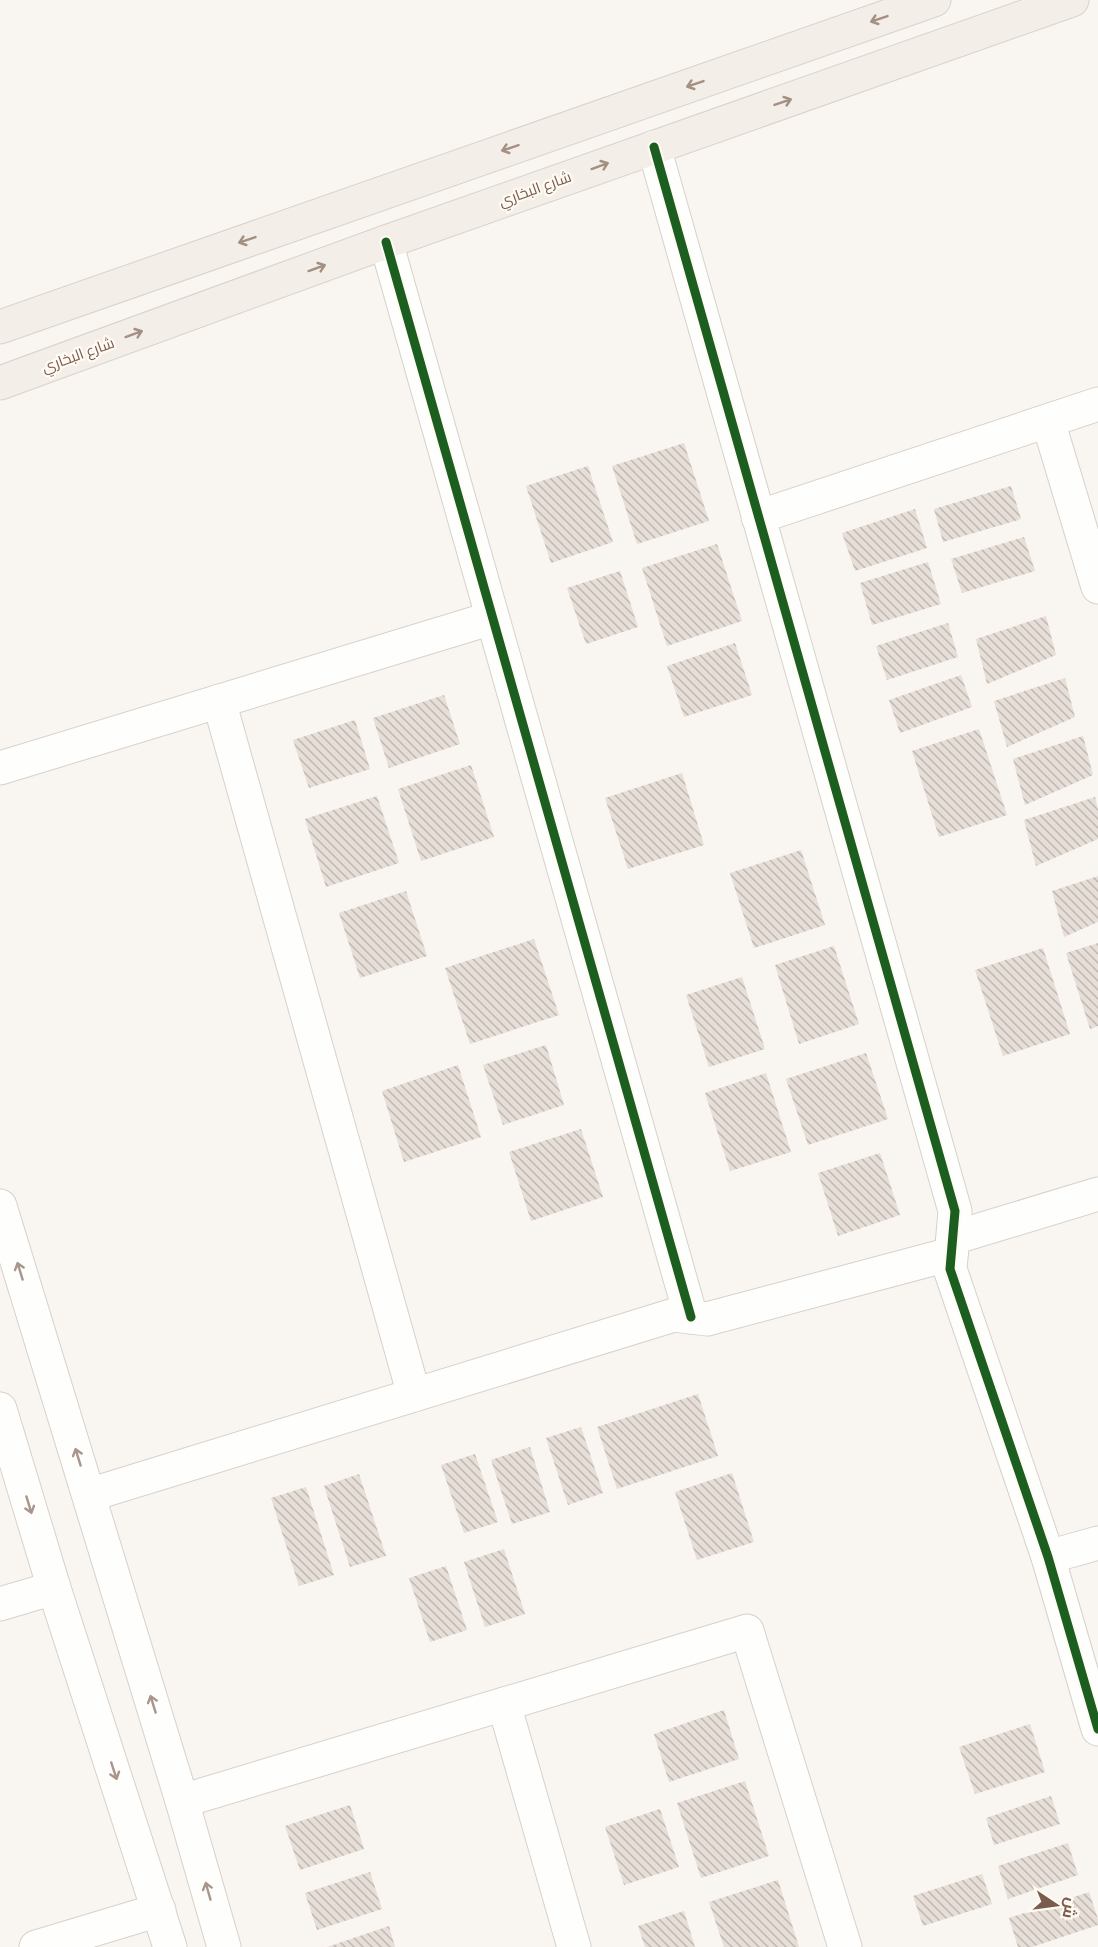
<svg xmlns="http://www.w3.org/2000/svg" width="1098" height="1947" font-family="Signika,Cairo,sans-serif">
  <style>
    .building { fill: url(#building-back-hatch) }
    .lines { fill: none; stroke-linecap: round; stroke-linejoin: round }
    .minor-casing { stroke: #d7d1cb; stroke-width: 35 }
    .major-casing { stroke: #dad1cc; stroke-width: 35 }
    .minor { stroke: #fefefd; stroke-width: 33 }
    .major { stroke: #f3eee8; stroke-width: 33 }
    .cycleway-casing { stroke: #fffaf3; stroke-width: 13 }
    .cycleway { stroke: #1b5e20; stroke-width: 9 }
    .oneway { stroke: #a48f83 }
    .oneway2 { stroke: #a8958b }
    .labels { text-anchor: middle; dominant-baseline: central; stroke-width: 4.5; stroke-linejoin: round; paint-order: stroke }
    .street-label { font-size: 15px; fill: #7a5c4d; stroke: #fffaf3 }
  </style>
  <defs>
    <pattern id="building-back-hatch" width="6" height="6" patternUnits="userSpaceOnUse" patternTransform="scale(1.5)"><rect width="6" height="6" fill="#e6ded7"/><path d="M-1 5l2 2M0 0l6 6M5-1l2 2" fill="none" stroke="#bfb7b1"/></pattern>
  </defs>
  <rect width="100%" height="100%" fill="#f9f5f0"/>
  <g class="building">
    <polygon points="684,443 709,521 637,544 612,466"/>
    <polygon points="588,466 613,542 551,563 526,486"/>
    <polygon points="1011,486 1021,519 943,542 934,509"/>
    <polygon points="915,509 927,548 855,571 842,533"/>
    <polygon points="1024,537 1035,571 962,593 951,559"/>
    <polygon points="717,544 742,621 667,646 642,568"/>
    <polygon points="928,562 941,604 872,625 860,583"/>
    <polygon points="620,571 638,627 586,644 567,588"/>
    <polygon points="1046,616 1056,655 987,684 976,639"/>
    <polygon points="948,623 958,657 887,680 876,646"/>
    <polygon points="735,643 752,695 684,717 667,666"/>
    <polygon points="961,675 972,707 900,733 889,700"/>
    <polygon points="1065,678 1075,717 1007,747 994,701"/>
    <polygon points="444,695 460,744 389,768 373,718"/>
    <polygon points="355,720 370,769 309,788 293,740"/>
    <polygon points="979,729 1007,815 939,837 912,751"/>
    <polygon points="1083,736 1093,775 1025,805 1013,759"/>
    <polygon points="471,765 494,837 421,861 398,789"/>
    <polygon points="682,773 704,845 628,869 605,798"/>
    <polygon points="377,796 399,863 326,887 305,819"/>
    <polygon points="1095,797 1098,810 1098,839 1036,866 1024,820"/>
    <polygon points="801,850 825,925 754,948 730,873"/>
    <polygon points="1098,876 1098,922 1064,937 1052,891"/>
    <polygon points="406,891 427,956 360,978 339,913"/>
    <polygon points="534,939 559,1015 470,1044 445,968"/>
    <polygon points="1098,943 1098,1026 1090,1029 1066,953"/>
    <polygon points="834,946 859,1024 799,1044 775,965"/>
    <polygon points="1043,948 1070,1034 1003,1056 975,970"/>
    <polygon points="742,977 765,1049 709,1067 686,995"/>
    <polygon points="546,1045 564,1105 503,1125 483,1065"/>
    <polygon points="866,1053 888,1119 808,1145 786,1079"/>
    <polygon points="458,1065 481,1137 404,1162 382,1091"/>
    <polygon points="766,1073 791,1152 730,1171 705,1093"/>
    <polygon points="581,1129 603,1197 531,1221 509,1152"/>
    <polygon points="880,1153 900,1215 838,1236 818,1173"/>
    <polygon points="698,1394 718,1456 617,1489 597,1427"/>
    <polygon points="581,1427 603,1493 568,1505 546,1438"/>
    <polygon points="530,1447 550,1512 512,1524 491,1460"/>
    <polygon points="475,1454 498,1522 464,1533 441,1465"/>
    <polygon points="732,1473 754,1542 697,1560 675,1492"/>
    <polygon points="359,1474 386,1556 350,1567 324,1486"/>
    <polygon points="306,1487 334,1575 299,1586 271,1498"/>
    <polygon points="504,1549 525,1614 485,1627 464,1562"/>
    <polygon points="446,1566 467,1630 430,1642 409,1578"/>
    <polygon points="724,1710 739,1759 669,1782 654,1734"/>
    <polygon points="1030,1724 1045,1772 975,1794 959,1747"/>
    <polygon points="745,1781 769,1856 701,1878 677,1803"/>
    <polygon points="1051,1796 1060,1824 994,1845 986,1818"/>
    <polygon points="350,1805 364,1849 300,1870 285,1826"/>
    <polygon points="660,1809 679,1867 624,1885 605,1827"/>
    <polygon points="1068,1843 1078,1875 1008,1899 998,1866"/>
    <polygon points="370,1872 382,1909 317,1930 305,1893"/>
    <polygon points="982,1874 992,1904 923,1926 913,1896"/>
    <polygon points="778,1880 799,1947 724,1947 709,1902"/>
    <polygon points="1089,1892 1098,1919 1098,1925 1032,1947 1018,1947 1009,1918"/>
    <polygon points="684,1911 695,1947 645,1947 638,1926"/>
    <polygon points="389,1926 395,1947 327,1947"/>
  </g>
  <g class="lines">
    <defs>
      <g id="minor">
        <polyline points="654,147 955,1211 950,1269 1048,1557 1098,1729"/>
        <polyline points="386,242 691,1317"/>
        <polyline points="1048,421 1098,587"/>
        <polyline points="758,517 1098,404"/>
        <polyline points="219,701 414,1395"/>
        <polyline points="0,768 492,618"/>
        <polyline points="0,1206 182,1801 224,1947"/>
        <polyline points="953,1238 1098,1194"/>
        <polyline points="0,1409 54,1588 170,1947"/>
        <polyline points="89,1495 674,1315 707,1319 951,1254"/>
        <polyline points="1048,1557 1098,1543"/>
        <polyline points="0,1604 54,1588"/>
        <polyline points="504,1704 574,1947"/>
        <polyline points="182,1801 747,1631 845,1947"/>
        <polyline points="36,1947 159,1910"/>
      </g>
      <g id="major">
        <polyline points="0,327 934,0"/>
        <polyline points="0,383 386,242 1072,0"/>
      </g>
    </defs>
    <use href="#minor" class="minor-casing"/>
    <use href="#major" class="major-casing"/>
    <use href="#minor" class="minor"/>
    <use href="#major" class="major"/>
    <defs>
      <g id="cycleway">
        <polyline points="654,147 955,1211 950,1269 1048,1557 1098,1729"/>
        <polyline points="386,242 691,1317"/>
      </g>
    </defs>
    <use href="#cycleway" class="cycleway-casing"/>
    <use href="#cycleway" class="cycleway"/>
  </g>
  <defs><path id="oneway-shaft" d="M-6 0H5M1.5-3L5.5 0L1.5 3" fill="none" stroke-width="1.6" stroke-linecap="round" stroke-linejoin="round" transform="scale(1.5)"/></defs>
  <g class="oneway">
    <use href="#oneway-shaft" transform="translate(879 19) rotate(161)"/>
    <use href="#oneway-shaft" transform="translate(695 84) rotate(161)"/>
    <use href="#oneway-shaft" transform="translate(783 102) rotate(-19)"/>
    <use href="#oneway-shaft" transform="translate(510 148) rotate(161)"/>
    <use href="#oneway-shaft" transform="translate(600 166) rotate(-20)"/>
    <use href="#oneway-shaft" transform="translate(247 240) rotate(161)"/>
    <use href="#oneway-shaft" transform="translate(317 268) rotate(-20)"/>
    <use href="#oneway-shaft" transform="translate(134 334) rotate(-20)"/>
  </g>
  <g class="oneway2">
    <use href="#oneway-shaft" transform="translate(20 1271) rotate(-107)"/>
    <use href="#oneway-shaft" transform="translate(78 1457) rotate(-107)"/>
    <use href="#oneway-shaft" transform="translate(29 1505) rotate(73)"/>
    <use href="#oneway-shaft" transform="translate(153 1704) rotate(-107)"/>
    <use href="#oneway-shaft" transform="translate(114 1771) rotate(72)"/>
    <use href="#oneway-shaft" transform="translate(208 1891) rotate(-106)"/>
  </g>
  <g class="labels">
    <g class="street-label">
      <text transform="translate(535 189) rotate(-20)">شارع البخاري</text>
      <text transform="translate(78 355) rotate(-20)">شارع البخاري</text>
    </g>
  </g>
  <g transform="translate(1056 1905) rotate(103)" stroke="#fffaf3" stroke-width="4.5" paint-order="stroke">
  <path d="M0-4.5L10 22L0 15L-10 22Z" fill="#7a5c4d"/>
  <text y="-9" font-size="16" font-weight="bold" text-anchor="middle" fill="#7a5c4d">ش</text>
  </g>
</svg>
